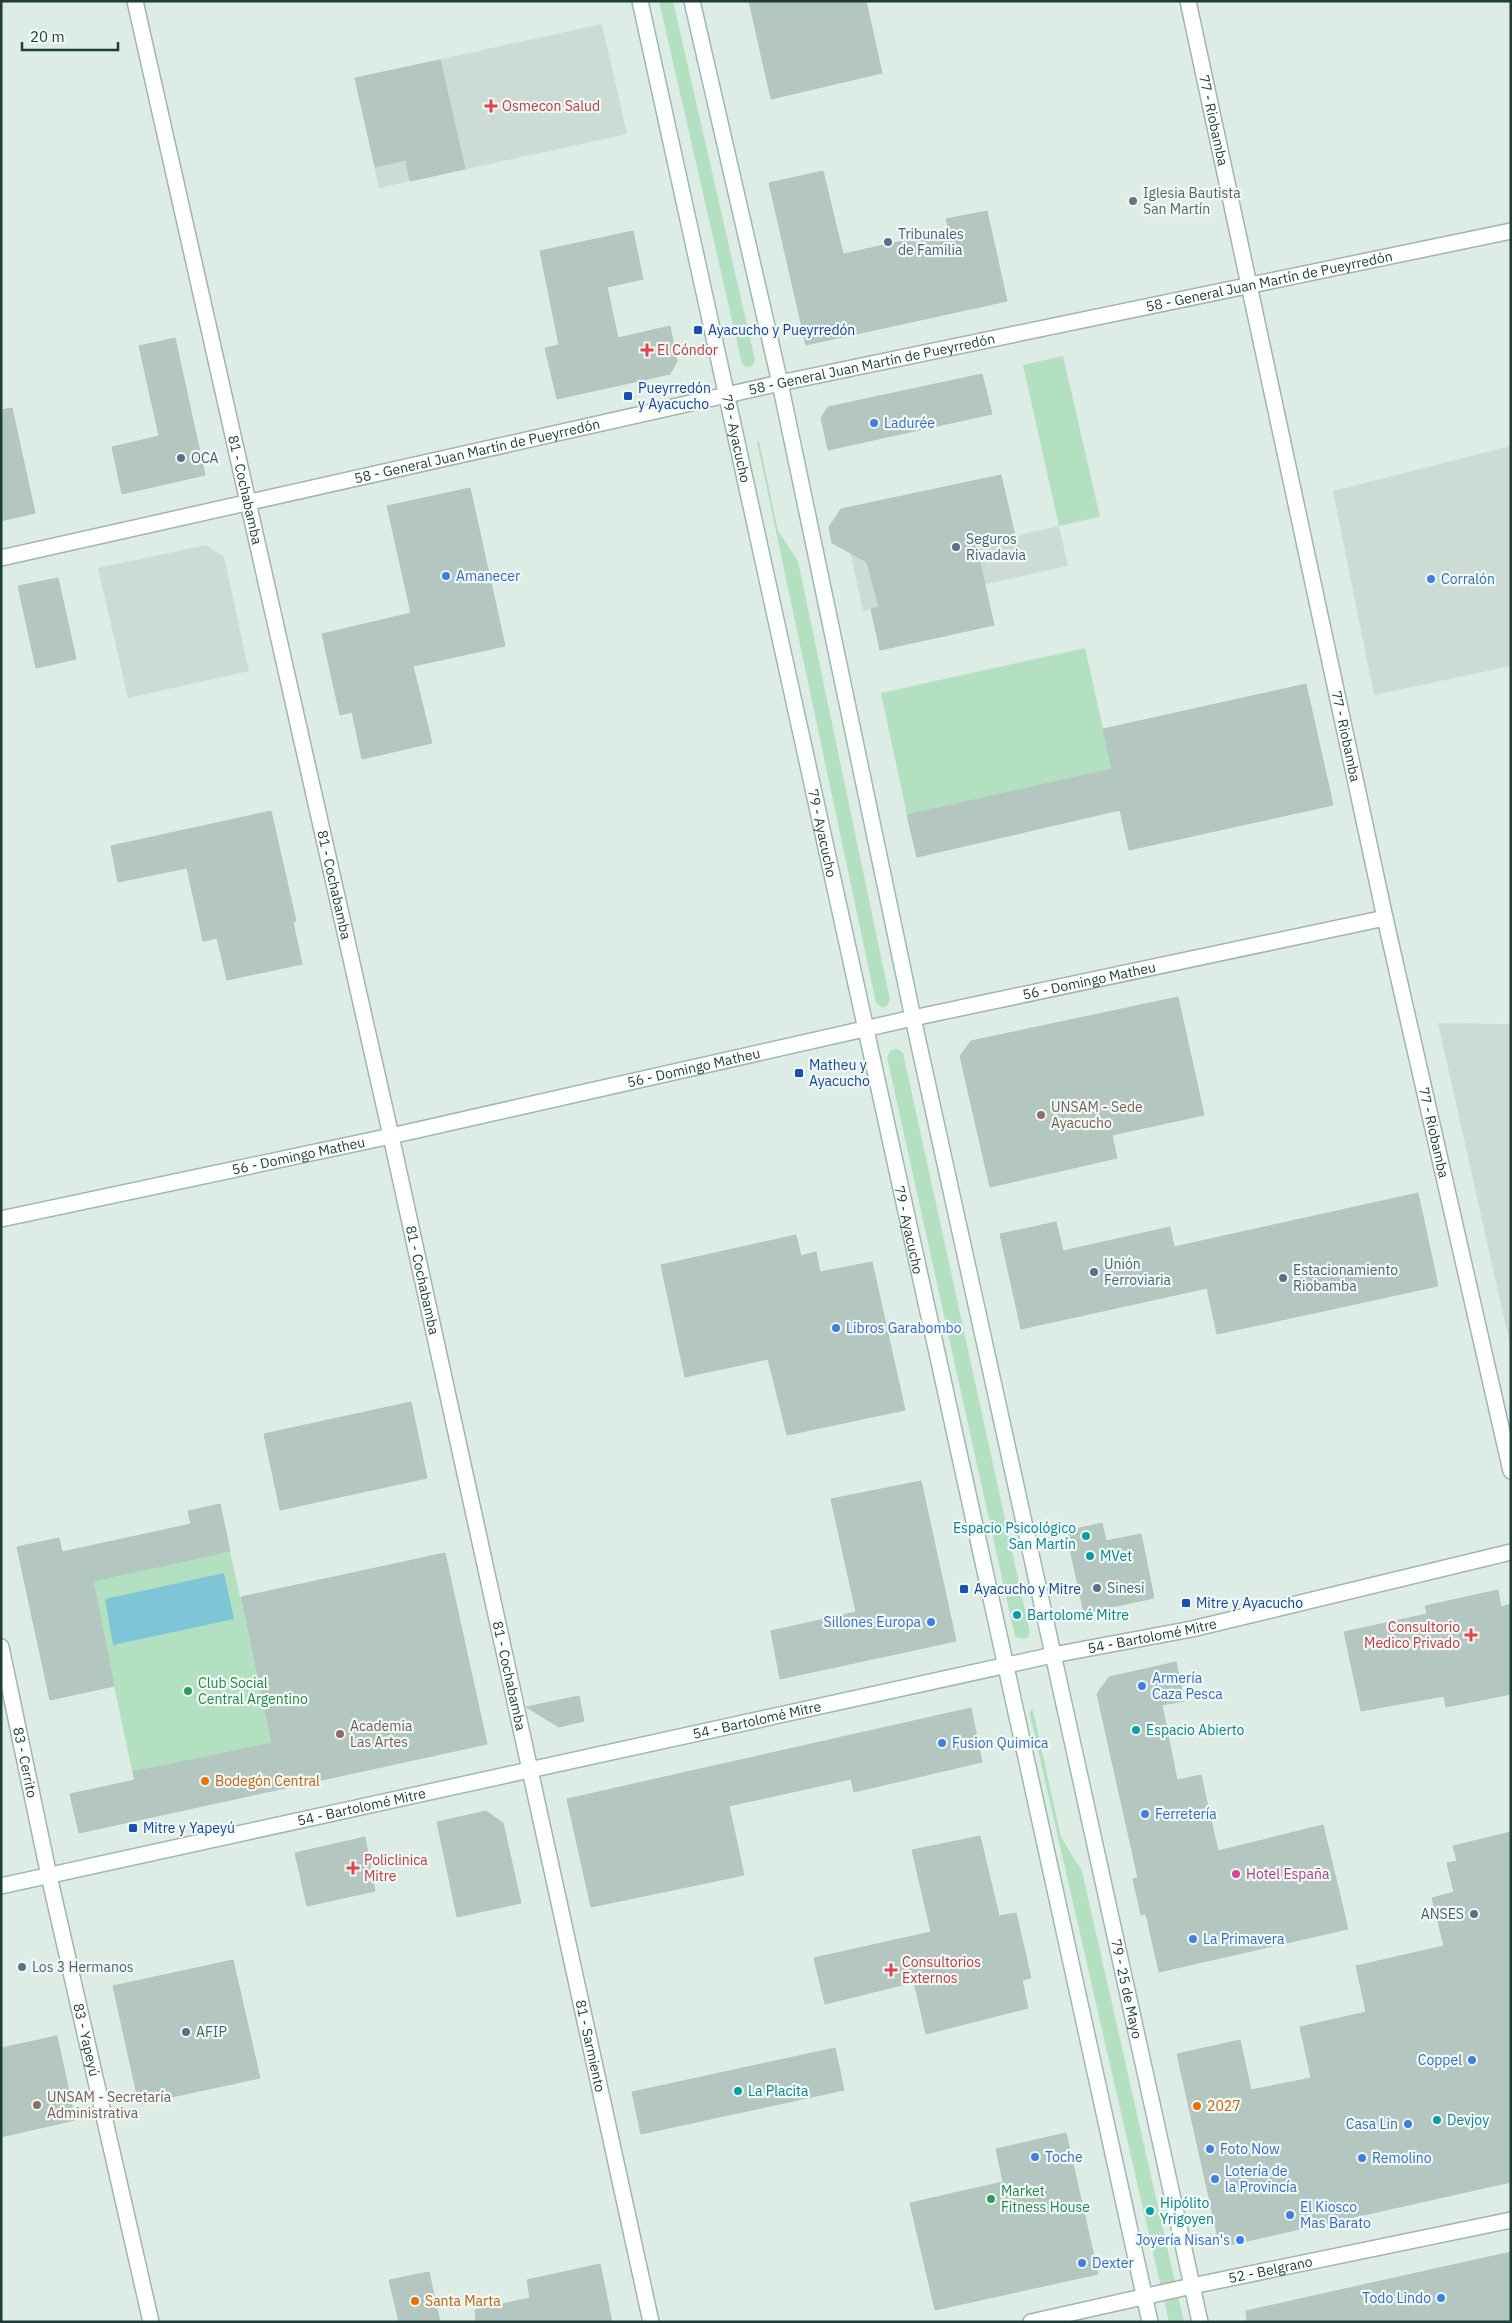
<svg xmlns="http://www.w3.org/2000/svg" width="1512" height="2323" font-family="'IBM Plex Sans',sans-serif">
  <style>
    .built { fill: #ccdcd5 }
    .green { fill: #b4e0c2 }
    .water { fill: #7fc5d8 }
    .building { fill: #b3c7c0; stroke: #b0c6be }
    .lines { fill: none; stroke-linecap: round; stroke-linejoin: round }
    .street-casing { stroke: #a1b4ae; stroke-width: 18 }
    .secondary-casing { stroke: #9cb9b0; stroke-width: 18 }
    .street { stroke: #fff; stroke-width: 15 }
    .secondary { stroke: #fff; stroke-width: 15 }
    .health-dot { fill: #e0444e; stroke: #eff8f4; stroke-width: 2 }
    .worship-dot { fill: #6b7280; stroke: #eff8f4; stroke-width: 2 }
    .service-dot { fill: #5c6f8a; stroke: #eff8f4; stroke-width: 2 }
    .transit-dot { fill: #1a4fb4; stroke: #eff8f4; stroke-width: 2 }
    .shop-dot { fill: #3f7fe0; stroke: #eff8f4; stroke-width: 2 }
    .education-dot { fill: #8d6e63; stroke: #eff8f4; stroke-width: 2 }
    .culture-dot { fill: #0f9aa8; stroke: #eff8f4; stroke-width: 2 }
    .leisure-dot { fill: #2e9e5b; stroke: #eff8f4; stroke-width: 2 }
    .food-dot { fill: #e8710a; stroke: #eff8f4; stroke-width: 2 }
    .hotel-dot { fill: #d1479c; stroke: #eff8f4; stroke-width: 2 }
    .labels { text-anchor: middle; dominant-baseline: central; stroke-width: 4.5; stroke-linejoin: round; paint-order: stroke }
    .health-label { font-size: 14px; fill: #be3a42; stroke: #eff8f4; text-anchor: start }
    .street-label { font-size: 14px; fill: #1e3d37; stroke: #eff8f4 }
    .worship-label { font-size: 14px; fill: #5b616d; stroke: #eff8f4; text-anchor: start }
    .service-label { font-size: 14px; fill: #4e5e75; stroke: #eff8f4; text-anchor: start }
    .transit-label { font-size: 14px; fill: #164399; stroke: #eff8f4; text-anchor: start }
    .shop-label { font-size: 14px; fill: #366cbe; stroke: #eff8f4; text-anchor: start }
    .education-label { font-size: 14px; fill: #785e54; stroke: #eff8f4; text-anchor: start }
    .culture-label { font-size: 14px; fill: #0d838f; stroke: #eff8f4; text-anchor: start }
    .leisure-label { font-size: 14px; fill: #27864d; stroke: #eff8f4; text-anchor: start }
    .food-label { font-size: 14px; fill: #c56008; stroke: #eff8f4; text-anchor: start }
    .hotel-label { font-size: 14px; fill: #b23c85; stroke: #eff8f4; text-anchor: start }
  </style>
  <rect width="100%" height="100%" fill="#deece6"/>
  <g class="built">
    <polygon points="602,24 627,134 379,188 355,78"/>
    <polygon points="1511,446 1511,666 1374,695 1333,491"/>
    <polygon points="1001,475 1015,536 1059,526 1068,566 863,611 841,509"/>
    <polygon points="206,545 224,557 249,671 128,698 98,568"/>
    <polygon points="1438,1023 1511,1024 1511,1349"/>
  </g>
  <g class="green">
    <polygon points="659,1 673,1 755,360 752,366 747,367 742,364"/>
    <polygon points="1063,356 1100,517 1059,526 1023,365"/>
    <polygon points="759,441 778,531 798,561 890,1000 887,1006 882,1007 876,1003 757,442"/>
    <polygon points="1085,648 1112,769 907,815 881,693"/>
    <polygon points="897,1049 903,1053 1030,1633 1026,1639 1015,1637 887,1057 891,1050"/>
    <polygon points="230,1551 282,1789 134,1780 102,1629 38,1643 27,1595"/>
    <polygon points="1033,1710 1061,1837 1082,1871 1184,2322 1169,2322 1029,1711"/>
  </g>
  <polygon class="water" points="224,1573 234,1619 113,1645 105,1599"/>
  <g class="building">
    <polygon points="749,1 866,1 882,73 771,99"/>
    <polygon points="440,60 465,169 410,181 406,160 375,167 355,78"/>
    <polygon points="823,171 843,254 949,231 946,219 987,211 1007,301 806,345 769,183"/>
    <polygon points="633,231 643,279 607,287 618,338 670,326 677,361 670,374 557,399 545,348 559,345 540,251"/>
    <polygon points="175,338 205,475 122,494 112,447 159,436 139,346"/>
    <polygon points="982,374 992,414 828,450 821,418 828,407"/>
    <polygon points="12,408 35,513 1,521 1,410"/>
    <polygon points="1001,475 1015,536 976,545 994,625 880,650 871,609 879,607 867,562 832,543 829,527 841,509"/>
    <polygon points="470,488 505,646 413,666 432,743 362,759 352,712 340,715 322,634 411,613 387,506"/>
    <polygon points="58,578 76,659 36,668 18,586"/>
    <polygon points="1306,684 1333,805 1129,850 1120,810 917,857 907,815 1112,769 1103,729"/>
    <polygon points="271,811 296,921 293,922 302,964 227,980 217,938 203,941 187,868 118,882 111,846"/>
    <polygon points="1178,997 1204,1115 1112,1135 1117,1158 990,1187 960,1056 971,1041"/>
    <polygon points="1418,1193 1438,1286 1217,1334 1207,1288 1021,1329 1000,1234 1056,1222 1063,1251 1170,1227 1174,1247"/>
    <polygon points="796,1235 801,1256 816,1252 820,1272 872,1262 905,1410 787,1435 768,1359 685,1377 661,1265"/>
    <polygon points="411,1402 427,1478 280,1510 264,1434"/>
    <polygon points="921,1481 956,1641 780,1679 771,1631 856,1612 831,1499"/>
    <polygon points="220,1504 230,1551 93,1581 114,1686 50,1700 17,1547 59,1538 62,1552 191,1524 188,1511"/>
    <polygon points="1102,1523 1106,1541 1141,1534 1154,1598 1084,1613 1066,1531"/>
    <polygon points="445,1553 487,1744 79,1833 70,1794 135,1780 133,1772 272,1743 241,1597"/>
    <polygon points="1498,1590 1501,1607 1511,1604 1511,1694 1446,1707 1444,1696 1361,1711 1344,1632 1427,1614 1425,1606"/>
    <polygon points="1176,1662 1184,1701 1162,1705 1177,1780 1201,1775 1218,1851 1323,1825 1348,1929 1159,1972 1146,1914 1141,1915 1133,1879 1138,1878 1097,1694 1109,1677"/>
    <polygon points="579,1696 584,1721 559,1727 526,1707"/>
    <polygon points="971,1708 982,1762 854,1792 851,1779 729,1806 744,1875 591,1907 567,1799"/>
    <polygon points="486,1811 503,1823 521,1903 457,1917 437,1822"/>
    <polygon points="1511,1832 1511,2182 1229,2245 1218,2238 1177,2054 1240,2040 1251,2090 1311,2078 1300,2027 1366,2012 1356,1966 1444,1946 1432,1898 1454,1892 1447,1863 1457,1861 1453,1846"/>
    <polygon points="980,1836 999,1916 1016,1913 1031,1978 1022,1980 1028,2008 926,2034 914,1982 825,2004 814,1958 931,1932 912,1850"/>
    <polygon points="365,1837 375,1891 307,1906 295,1853"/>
    <polygon points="233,1960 260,2078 139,2104 113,1986"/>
    <polygon points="57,2036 75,2120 1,2137 1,2048"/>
    <polygon points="835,2048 844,2090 641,2134 632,2092"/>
    <polygon points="1066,2133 1098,2274 935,2310 910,2203 1003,2182 996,2149"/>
    <polygon points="1511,2252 1511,2322 1247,2322 1246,2311"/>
    <polygon points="600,2264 612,2322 476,2322 475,2310 530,2298 527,2280"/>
    <polygon points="429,2272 440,2322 399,2322 389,2280"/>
  </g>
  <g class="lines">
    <defs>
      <g id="street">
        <path id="s1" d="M135,1L391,1136L651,2322"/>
        <path id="s2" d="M1188,1L1385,918L1511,1471"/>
        <path id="s3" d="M1,558L780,383L1511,231"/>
        <path id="s4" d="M913,1018L1385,918"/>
        <path id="s5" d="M1,1647L49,1876L151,2322"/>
        <path id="s6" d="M1053,1655L1192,1629L1511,1552"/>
        <path id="s7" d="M1031,2322L1192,2286L1511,2220"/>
      </g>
      <g id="secondary">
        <path id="s8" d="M640,1C811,774 976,1549 1150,2322"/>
        <path id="s9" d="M692,1L780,383L913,1018L1200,2322"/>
        <path id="s10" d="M1,1219L391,1136L913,1018"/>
        <path id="s11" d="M1,1886L1053,1655"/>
      </g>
    </defs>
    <use href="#street" class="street-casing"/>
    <use href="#secondary" class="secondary-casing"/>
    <use href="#street" class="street"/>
    <use href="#secondary" class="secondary"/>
  </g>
  <g class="health-dot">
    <path d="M488.5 98.5h5v5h5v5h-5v5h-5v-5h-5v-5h5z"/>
    <path d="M644.5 342.5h5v5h5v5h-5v5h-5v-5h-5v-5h5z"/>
    <path d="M1468.5 1627.5h5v5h5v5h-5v5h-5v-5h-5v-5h5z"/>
    <path d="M350.5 1860.5h5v5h5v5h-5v5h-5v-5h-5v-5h5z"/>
    <path d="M888.5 1962.5h5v5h5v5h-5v5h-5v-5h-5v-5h5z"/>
  </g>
  <circle class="worship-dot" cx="1133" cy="201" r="5"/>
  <g class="service-dot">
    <circle cx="888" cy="242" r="5"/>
    <circle cx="181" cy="458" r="5"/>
    <circle cx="956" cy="547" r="5"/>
    <circle cx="1094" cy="1272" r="5"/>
    <circle cx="1283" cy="1278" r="5"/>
    <circle cx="1097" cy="1588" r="5"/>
    <circle cx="1474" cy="1914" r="5"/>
    <circle cx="22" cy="1967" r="5"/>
    <circle cx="186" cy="2032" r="5"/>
  </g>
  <g class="transit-dot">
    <rect x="693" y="325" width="10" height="10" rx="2.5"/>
    <rect x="623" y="391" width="10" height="10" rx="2.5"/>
    <rect x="794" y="1068" width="10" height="10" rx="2.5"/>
    <rect x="959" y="1584" width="10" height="10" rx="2.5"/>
    <rect x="1181" y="1598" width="10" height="10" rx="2.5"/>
    <rect x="128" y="1823" width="10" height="10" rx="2.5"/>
  </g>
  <g class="shop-dot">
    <circle cx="874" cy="423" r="5"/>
    <circle cx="446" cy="576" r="5"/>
    <circle cx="1431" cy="579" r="5"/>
    <circle cx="836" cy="1328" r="5"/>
    <circle cx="931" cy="1622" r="5"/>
    <circle cx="1142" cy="1686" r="5"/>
    <circle cx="942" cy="1743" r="5"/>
    <circle cx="1145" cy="1814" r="5"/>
    <circle cx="1193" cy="1939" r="5"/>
    <circle cx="1472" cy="2060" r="5"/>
    <circle cx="1408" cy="2124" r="5"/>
    <circle cx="1210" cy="2149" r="5"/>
    <circle cx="1035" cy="2157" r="5"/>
    <circle cx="1362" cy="2158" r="5"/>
    <circle cx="1215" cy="2179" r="5"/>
    <circle cx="1290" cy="2215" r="5"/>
    <circle cx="1240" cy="2240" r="5"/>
    <circle cx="1082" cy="2263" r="5"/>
    <circle cx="1441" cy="2298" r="5"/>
  </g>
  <g class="education-dot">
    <circle cx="1041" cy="1115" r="5"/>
    <circle cx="340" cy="1734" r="5"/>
    <circle cx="37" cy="2105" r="5"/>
  </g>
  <g class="culture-dot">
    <circle cx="1086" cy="1536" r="5"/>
    <circle cx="1090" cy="1556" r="5"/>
    <circle cx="1017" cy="1615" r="5"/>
    <circle cx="1136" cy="1730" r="5"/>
    <circle cx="738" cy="2091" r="5"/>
    <circle cx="1437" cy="2120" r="5"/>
    <circle cx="1150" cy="2211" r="5"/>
  </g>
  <g class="leisure-dot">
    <circle cx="188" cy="1691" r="5"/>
    <circle cx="991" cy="2199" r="5"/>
  </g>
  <g class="food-dot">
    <circle cx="205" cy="1781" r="5"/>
    <circle cx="1197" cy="2106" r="5"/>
    <circle cx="415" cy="2301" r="5"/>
  </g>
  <circle class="hotel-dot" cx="1236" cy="1874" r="5"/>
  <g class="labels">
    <g class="health-label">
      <text x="502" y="106">Osmecon Salud</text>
      <text x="657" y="350">El Cóndor</text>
      <text x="1460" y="1627" text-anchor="end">Consultorio<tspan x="1460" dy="16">Medico Privado</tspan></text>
      <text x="364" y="1860">Policlinica<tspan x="364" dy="16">Mitre</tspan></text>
      <text x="902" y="1962">Consultorios<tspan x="902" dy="16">Externos</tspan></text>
    </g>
    <g class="street-label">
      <text stroke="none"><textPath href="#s2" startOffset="122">77 - Riobamba</textPath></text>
      <text stroke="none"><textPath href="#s3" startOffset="1298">58 - General Juan Martín de Pueyrredón</textPath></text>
      <text stroke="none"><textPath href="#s3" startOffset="892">58 - General Juan Martín de Pueyrredón</textPath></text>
      <text stroke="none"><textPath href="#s8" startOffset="448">79 - Ayacucho</textPath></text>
      <text stroke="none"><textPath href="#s3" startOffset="488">58 - General Juan Martín de Pueyrredón</textPath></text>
      <text stroke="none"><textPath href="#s1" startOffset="501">81 - Cochabamba</textPath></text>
      <text stroke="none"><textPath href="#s2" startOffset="752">77 - Riobamba</textPath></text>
      <text stroke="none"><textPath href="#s8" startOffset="852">79 - Ayacucho</textPath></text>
      <text stroke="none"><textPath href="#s1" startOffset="906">81 - Cochabamba</textPath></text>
      <text stroke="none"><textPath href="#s4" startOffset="180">56 - Domingo Matheu</textPath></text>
      <text stroke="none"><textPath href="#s10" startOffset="709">56 - Domingo Matheu</textPath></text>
      <text stroke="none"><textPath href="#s2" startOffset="1158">77 - Riobamba</textPath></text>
      <text stroke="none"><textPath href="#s10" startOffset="304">56 - Domingo Matheu</textPath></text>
      <text stroke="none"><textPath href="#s8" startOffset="1258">79 - Ayacucho</textPath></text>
      <text stroke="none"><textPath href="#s1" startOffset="1311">81 - Cochabamba</textPath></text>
      <text stroke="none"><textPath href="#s6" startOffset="101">54 - Bartolomé Mitre</textPath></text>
      <text stroke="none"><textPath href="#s1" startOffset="1716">81 - Cochabamba</textPath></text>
      <text stroke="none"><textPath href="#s11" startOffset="774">54 - Bartolomé Mitre</textPath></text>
      <text stroke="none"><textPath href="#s5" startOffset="118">83 - Cerrito</textPath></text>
      <text stroke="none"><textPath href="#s11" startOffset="369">54 - Bartolomé Mitre</textPath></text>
      <text stroke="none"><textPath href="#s9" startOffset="2035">79 - 25 de Mayo</textPath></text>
      <text stroke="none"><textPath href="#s5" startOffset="402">83 - Yapeyú</textPath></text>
      <text stroke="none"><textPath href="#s1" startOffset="2095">81 - Sarmiento</textPath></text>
      <text stroke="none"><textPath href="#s7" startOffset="245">52 - Belgrano</textPath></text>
    </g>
    <g class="worship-label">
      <text x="1143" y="193">Iglesia Bautista<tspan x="1143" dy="16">San Martín</tspan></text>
    </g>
    <g class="service-label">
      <text x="898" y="234">Tribunales<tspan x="898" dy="16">de Familia</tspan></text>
      <text x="191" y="458">OCA</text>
      <text x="966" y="539">Seguros<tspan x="966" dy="16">Rivadavia</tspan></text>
      <text x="1104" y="1264">Unión<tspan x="1104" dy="16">Ferroviaria</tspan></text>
      <text x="1293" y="1270">Estacionamiento<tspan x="1293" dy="16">Riobamba</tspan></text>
      <text x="1107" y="1588">Sinesi</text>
      <text x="1464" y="1914" text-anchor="end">ANSES</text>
      <text x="32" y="1967">Los 3 Hermanos</text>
      <text x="196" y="2032">AFIP</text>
    </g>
    <g class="transit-label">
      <text x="708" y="330">Ayacucho y Pueyrredón</text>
      <text x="638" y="388">Pueyrredón<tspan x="638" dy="16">y Ayacucho</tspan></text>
      <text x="809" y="1065">Matheu y<tspan x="809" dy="16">Ayacucho</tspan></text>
      <text x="974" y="1589">Ayacucho y Mitre</text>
      <text x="1196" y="1603">Mitre y Ayacucho</text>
      <text x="143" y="1828">Mitre y Yapeyú</text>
    </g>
    <g class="shop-label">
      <text x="884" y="423">Ladurée</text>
      <text x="456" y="576">Amanecer</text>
      <text x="1441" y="579">Corralón</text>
      <text x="846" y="1328">Libros Garabombo</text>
      <text x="921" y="1622" text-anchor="end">Sillones Europa</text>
      <text x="1152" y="1678">Armería<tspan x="1152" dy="16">Caza Pesca</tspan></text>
      <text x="952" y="1743">Fusion Quimica</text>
      <text x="1155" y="1814">Ferretería</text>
      <text x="1203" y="1939">La Primavera</text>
      <text x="1462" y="2060" text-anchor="end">Coppel</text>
      <text x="1398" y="2124" text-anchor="end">Casa Lin</text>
      <text x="1220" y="2149">Foto Now</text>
      <text x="1045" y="2157">Toche</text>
      <text x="1372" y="2158">Remolino</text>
      <text x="1225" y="2171">Lotería de<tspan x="1225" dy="16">la Provincía</tspan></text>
      <text x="1300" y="2207">El Kiosco<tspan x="1300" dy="16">Mas Barato</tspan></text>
      <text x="1230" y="2240" text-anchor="end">Joyería Nisan's</text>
      <text x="1092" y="2263">Dexter</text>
      <text x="1431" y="2298" text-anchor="end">Todo Lindo</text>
    </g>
    <g class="education-label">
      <text x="1051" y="1107">UNSAM - Sede<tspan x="1051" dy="16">Ayacucho</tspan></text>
      <text x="350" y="1726">Academia<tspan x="350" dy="16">Las Artes</tspan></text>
      <text x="47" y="2097">UNSAM - Secretaría<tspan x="47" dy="16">Administrativa</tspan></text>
    </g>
    <g class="culture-label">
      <text x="1076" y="1528" text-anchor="end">Espacio Psicológico<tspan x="1076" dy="16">San Martín</tspan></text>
      <text x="1100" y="1556">MVet</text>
      <text x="1027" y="1615">Bartolomé Mitre</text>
      <text x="1146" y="1730">Espacio Abierto</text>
      <text x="748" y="2091">La Placita</text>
      <text x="1447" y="2120">Devjoy</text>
      <text x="1160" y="2203">Hipólito<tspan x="1160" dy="16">Yrigoyen</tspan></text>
    </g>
    <g class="leisure-label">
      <text x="198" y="1683">Club Social<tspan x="198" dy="16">Central Argentino</tspan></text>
      <text x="1001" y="2191">Market<tspan x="1001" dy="16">Fitness House</tspan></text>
    </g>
    <g class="food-label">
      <text x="215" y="1781">Bodegón Central</text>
      <text x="1207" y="2106">2027</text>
      <text x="425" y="2301">Santa Marta</text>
    </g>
    <g class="hotel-label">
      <text x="1246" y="1874">Hotel España</text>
    </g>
  </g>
  <rect width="1512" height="2323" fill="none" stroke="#1e3d37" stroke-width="5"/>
  <path d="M22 42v8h96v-8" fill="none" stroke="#1e3d37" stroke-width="2.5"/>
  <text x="30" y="42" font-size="15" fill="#1e3d37" stroke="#eff8f4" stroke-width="4" paint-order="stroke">20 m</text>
</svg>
